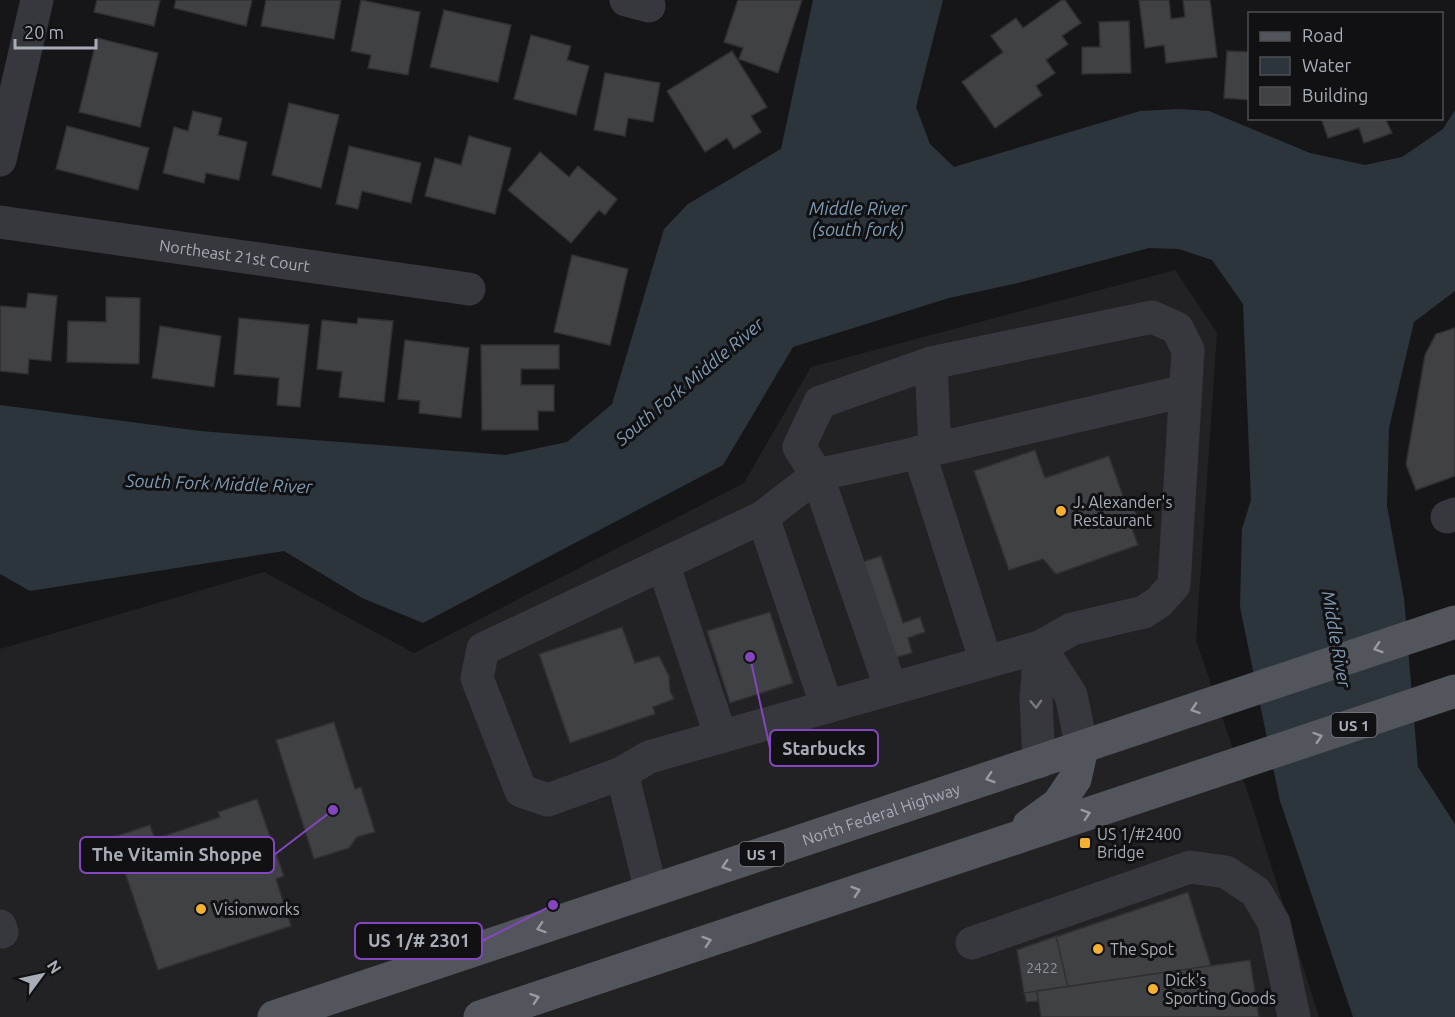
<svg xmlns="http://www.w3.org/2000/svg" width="1455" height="1017" font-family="Ubuntu,sans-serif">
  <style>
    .built { fill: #222225 }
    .water { fill: #2c353c }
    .building { fill: #404145; stroke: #303034; stroke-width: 1.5 }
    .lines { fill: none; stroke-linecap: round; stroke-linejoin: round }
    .minor { stroke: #37383d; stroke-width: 33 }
    .major { stroke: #53555c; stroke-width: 33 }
    .oneway { stroke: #979ba6 }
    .oneway2 { stroke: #757881 }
    .poi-dot { fill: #f2b134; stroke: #111113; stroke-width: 2 }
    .labels { text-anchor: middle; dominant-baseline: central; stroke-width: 6; stroke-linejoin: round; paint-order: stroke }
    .number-label { font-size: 14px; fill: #8e929b }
    .shield { fill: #111113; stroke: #7b7e86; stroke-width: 1.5 }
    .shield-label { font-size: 15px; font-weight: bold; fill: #a8adb8 }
    .street-label { font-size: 16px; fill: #a8adb8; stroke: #111113 }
    .poi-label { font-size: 16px; fill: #a8adb8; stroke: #111113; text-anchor: start }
    .water-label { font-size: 18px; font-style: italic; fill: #7f9bb3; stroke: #111113 }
    .leader { fill: none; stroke: #8446be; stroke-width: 2 }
    .callout-dot { fill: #8446be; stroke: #111113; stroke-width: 2 }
    .callout { fill: #111113; stroke: #8446be; stroke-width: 2 }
    .callout-label { font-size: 18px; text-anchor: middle; font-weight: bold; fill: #a8adb8 }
  </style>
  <rect width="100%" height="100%" fill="#161618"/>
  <polygon class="built" points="1175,270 1217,333 1196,640 1252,805 1319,1017 0,1017 0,649 264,572 414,653 744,483 811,367"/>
  <polygon class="water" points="813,0 943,0 916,107 930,144 954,167 1140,111 1178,109 1209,111 1310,153 1365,165 1402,157 1443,129 1455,110 1455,291 1414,322 1389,428 1387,506 1404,598 1418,767 1455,824 1455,1017 1353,1017 1280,801 1240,607 1242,529 1251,500 1243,304 1212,260 1179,249 1149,248 1018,283 949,298 793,347 723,465 423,623 362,598 284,551 30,591 0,574 0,405 200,431 506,455 567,442 612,404 664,229 688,204 781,149"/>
  <g class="building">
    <polygon points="97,0 160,0 154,26 94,12"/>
    <polygon points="176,0 252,0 246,26 174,8"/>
    <polygon points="266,0 341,0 334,39 261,26"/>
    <polygon points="361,0 420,12 408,75 368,68 371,55 351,51"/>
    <polygon points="738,0 802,0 778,73 739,59 743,48 724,42"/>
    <polygon points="1062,0 1065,0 1081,23 1062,36 1068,44 1046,60 1055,73 1036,86 1042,95 995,128 962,82 1003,52 991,36 1016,18 1023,28"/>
    <polygon points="1139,0 1169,0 1171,19 1185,17 1183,0 1210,0 1217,57 1166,63 1164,45 1145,48"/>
    <polygon points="444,10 511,25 498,82 430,67"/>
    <polygon points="1129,21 1131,73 1082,74 1082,47 1100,47 1099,22"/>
    <polygon points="531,35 571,46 567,60 589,66 576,115 514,99"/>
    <polygon points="97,38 158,53 140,127 79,112"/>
    <polygon points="732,51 767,107 751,116 761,132 734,149 727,138 705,152 667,91"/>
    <polygon points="1227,51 1250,52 1250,100 1224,98"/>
    <polygon points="605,73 660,83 653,122 628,118 625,136 594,130"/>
    <polygon points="289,103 339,115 321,188 272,175"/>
    <polygon points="193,111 222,118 218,135 247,142 239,180 206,173 204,183 163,173 174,127 188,131"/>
    <polygon points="1321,118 1385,118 1392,133 1364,143 1359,128 1328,138"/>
    <polygon points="67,126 149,148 138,190 56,169"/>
    <polygon points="469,136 511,148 495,214 425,196 435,158 461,165"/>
    <polygon points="349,146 421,163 411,203 362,191 358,209 336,204"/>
    <polygon points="540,152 569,177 578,166 617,199 605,215 599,210 571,243 508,190"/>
    <polygon points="572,255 628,269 610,345 554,332"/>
    <polygon points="28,293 57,296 51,361 29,359 28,374 0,371 0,306 26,308"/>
    <polygon points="106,297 140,298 139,364 67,362 68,321 106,322"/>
    <polygon points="239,318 309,325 300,407 277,405 279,378 234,374"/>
    <polygon points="358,318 393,321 384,402 339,397 342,372 317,369 322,320 357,324"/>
    <polygon points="160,326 221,336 214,387 152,378"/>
    <polygon points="1455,328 1455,476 1416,490 1406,464 1425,355 1436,334"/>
    <polygon points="405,340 469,348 461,418 419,413 420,401 398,399"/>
    <polygon points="481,345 559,345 559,369 521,369 521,385 554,385 554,411 538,411 538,430 482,430"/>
    <polygon points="1035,450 1045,478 1109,456 1126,505 1132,504 1137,517 1129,520 1138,545 1056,574 1043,559 1009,570 974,471"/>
    <polygon points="881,556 903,623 920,617 925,632 908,638 912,653 890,659 859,563"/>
    <polygon points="770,612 793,683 730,703 707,631"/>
    <polygon points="622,627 635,663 659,656 669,676 670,691 674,699 653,707 655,714 570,743 539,654"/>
    <polygon points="334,722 355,789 361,787 375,832 357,837 349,848 314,859 276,740"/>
    <polygon points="257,799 284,876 276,879 291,926 158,970 113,837 150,825 155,839 220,817 218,812"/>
    <polygon points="1188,892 1211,966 1037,991 1038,1001 1026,1002 1017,950"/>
    <polygon points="1056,936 1068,987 1024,993 1017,950"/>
    <polygon points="1250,960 1259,1017 1041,1017 1037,991"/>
  </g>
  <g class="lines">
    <g class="minor">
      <polyline points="626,0 649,6"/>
      <polyline points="0,160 37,0"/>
      <path id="s1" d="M0,222L469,289"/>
      <polyline points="919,452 986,662"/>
      <polyline points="763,517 827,707"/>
      <polyline points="1447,517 1455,514"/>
      <polyline points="663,564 721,737"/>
      <polyline points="1040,647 1071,695 1082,748"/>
      <polyline points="891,689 817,475 799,447 820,402 931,363"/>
      <polyline points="1039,762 1036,698 1040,647"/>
      <polyline points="622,773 548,800 521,791 477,678 483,649 763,517 817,475 935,449"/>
      <polyline points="651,891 622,773 649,757 1040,647 1072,629 1144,612 1159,602 1174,585 1188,350 1177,328 1152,317 931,363 935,449 1185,391"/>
      <polyline points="0,926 2,932"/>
      <polyline points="972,943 1190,867 1226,872 1256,892 1274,923 1294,1017"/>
    </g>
    <g class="major">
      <polyline points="1029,825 1058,804 1075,779 1082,748"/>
      <path id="s2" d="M274,1017L1455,622"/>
      <polyline points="480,1017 1455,691"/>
    </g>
  </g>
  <defs><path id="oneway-chevron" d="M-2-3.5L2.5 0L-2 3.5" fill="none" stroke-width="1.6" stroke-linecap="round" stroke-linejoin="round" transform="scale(1.5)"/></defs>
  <g class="oneway">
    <use href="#oneway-chevron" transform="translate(1378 648) rotate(162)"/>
    <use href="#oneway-chevron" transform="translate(1195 709) rotate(161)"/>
    <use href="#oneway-chevron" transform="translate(1318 737) rotate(-18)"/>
    <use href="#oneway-chevron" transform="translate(990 778) rotate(162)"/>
    <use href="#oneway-chevron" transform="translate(1086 814) rotate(-18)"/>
    <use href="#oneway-chevron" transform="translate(726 866) rotate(162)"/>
    <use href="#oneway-chevron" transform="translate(856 891) rotate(-18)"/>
    <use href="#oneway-chevron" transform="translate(541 928) rotate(162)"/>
    <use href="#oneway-chevron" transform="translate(707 941) rotate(-18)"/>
    <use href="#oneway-chevron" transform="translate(535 998) rotate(-19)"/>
  </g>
  <use class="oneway2" href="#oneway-chevron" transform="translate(1036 704) rotate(88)"/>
  <g class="poi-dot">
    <circle cx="1061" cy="511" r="6"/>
    <rect x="1079" y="837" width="12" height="12" rx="3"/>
    <circle cx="201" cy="909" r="6"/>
    <circle cx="1098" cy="949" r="6"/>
    <circle cx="1153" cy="989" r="6"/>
  </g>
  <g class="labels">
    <g class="number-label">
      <text x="1042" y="968">2422</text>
    </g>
    <g class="shield">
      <rect x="1331.5" y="713" width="45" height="24" rx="4.5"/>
      <rect x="739.5" y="842" width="45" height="24" rx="4.5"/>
    </g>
    <g class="shield-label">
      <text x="1354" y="725">US 1</text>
      <text x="762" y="854">US 1</text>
    </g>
    <g class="street-label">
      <text stroke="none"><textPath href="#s1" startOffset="237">Northeast 21st Court</textPath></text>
      <text stroke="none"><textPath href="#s2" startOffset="640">North Federal Highway</textPath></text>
    </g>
    <g class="poi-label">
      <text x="1073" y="502">J. Alexander's<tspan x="1073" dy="18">Restaurant</tspan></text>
      <text x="1097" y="834">US 1/#2400<tspan x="1097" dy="18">Bridge</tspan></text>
      <text x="213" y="909">Visionworks</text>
      <text x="1110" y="949">The Spot</text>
      <text x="1165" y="980">Dick's<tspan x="1165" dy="18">Sporting Goods</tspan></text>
    </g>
    <g class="water-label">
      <text x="858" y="208">Middle River<tspan x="858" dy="21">(south fork)</tspan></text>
      <text transform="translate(689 381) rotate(-40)">South Fork Middle River</text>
      <text transform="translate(219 483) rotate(2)">South Fork Middle River</text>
      <text transform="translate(1337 639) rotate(80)">Middle River</text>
    </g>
  </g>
  <path class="leader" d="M750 657L770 748M333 810L274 855M553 905L482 941"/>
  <g class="callout-dot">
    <circle cx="750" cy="657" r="6"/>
    <circle cx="333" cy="810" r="6"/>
    <circle cx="553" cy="905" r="6"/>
  </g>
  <g class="callout">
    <rect x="770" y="730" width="108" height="36" rx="6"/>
    <rect x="80" y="837" width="194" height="36" rx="6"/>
    <rect x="355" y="923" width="127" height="36" rx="6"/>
  </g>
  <g class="callout-label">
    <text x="824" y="755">Starbucks</text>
    <text x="177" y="861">The Vitamin Shoppe</text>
    <text x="419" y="947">US 1/# 2301</text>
  </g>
  <rect x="1248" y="12" width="195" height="108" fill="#111113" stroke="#4d4f55" stroke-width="1.5"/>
  <rect x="1260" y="32" width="30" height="9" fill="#53555c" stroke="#4d4f55" stroke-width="1.5"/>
  <text x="1302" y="42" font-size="18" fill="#a8adb8">Road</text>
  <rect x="1260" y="57" width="30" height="18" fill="#2c353c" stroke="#4d4f55" stroke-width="1.5"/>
  <text x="1302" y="72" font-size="18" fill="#a8adb8">Water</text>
  <rect x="1260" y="87" width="30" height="18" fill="#404145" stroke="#4d4f55" stroke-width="1.5"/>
  <text x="1302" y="102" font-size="18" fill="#a8adb8">Building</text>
  <g transform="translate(42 975) rotate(57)" stroke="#111113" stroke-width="4.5" paint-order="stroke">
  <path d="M0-4.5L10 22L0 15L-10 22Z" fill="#a8adb8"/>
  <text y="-9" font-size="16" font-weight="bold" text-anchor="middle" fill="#a8adb8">N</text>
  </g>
  <path d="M15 39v9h81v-9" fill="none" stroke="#a8adb8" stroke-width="3"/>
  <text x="24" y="39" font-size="18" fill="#a8adb8" stroke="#111113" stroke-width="4.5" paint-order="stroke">20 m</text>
</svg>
